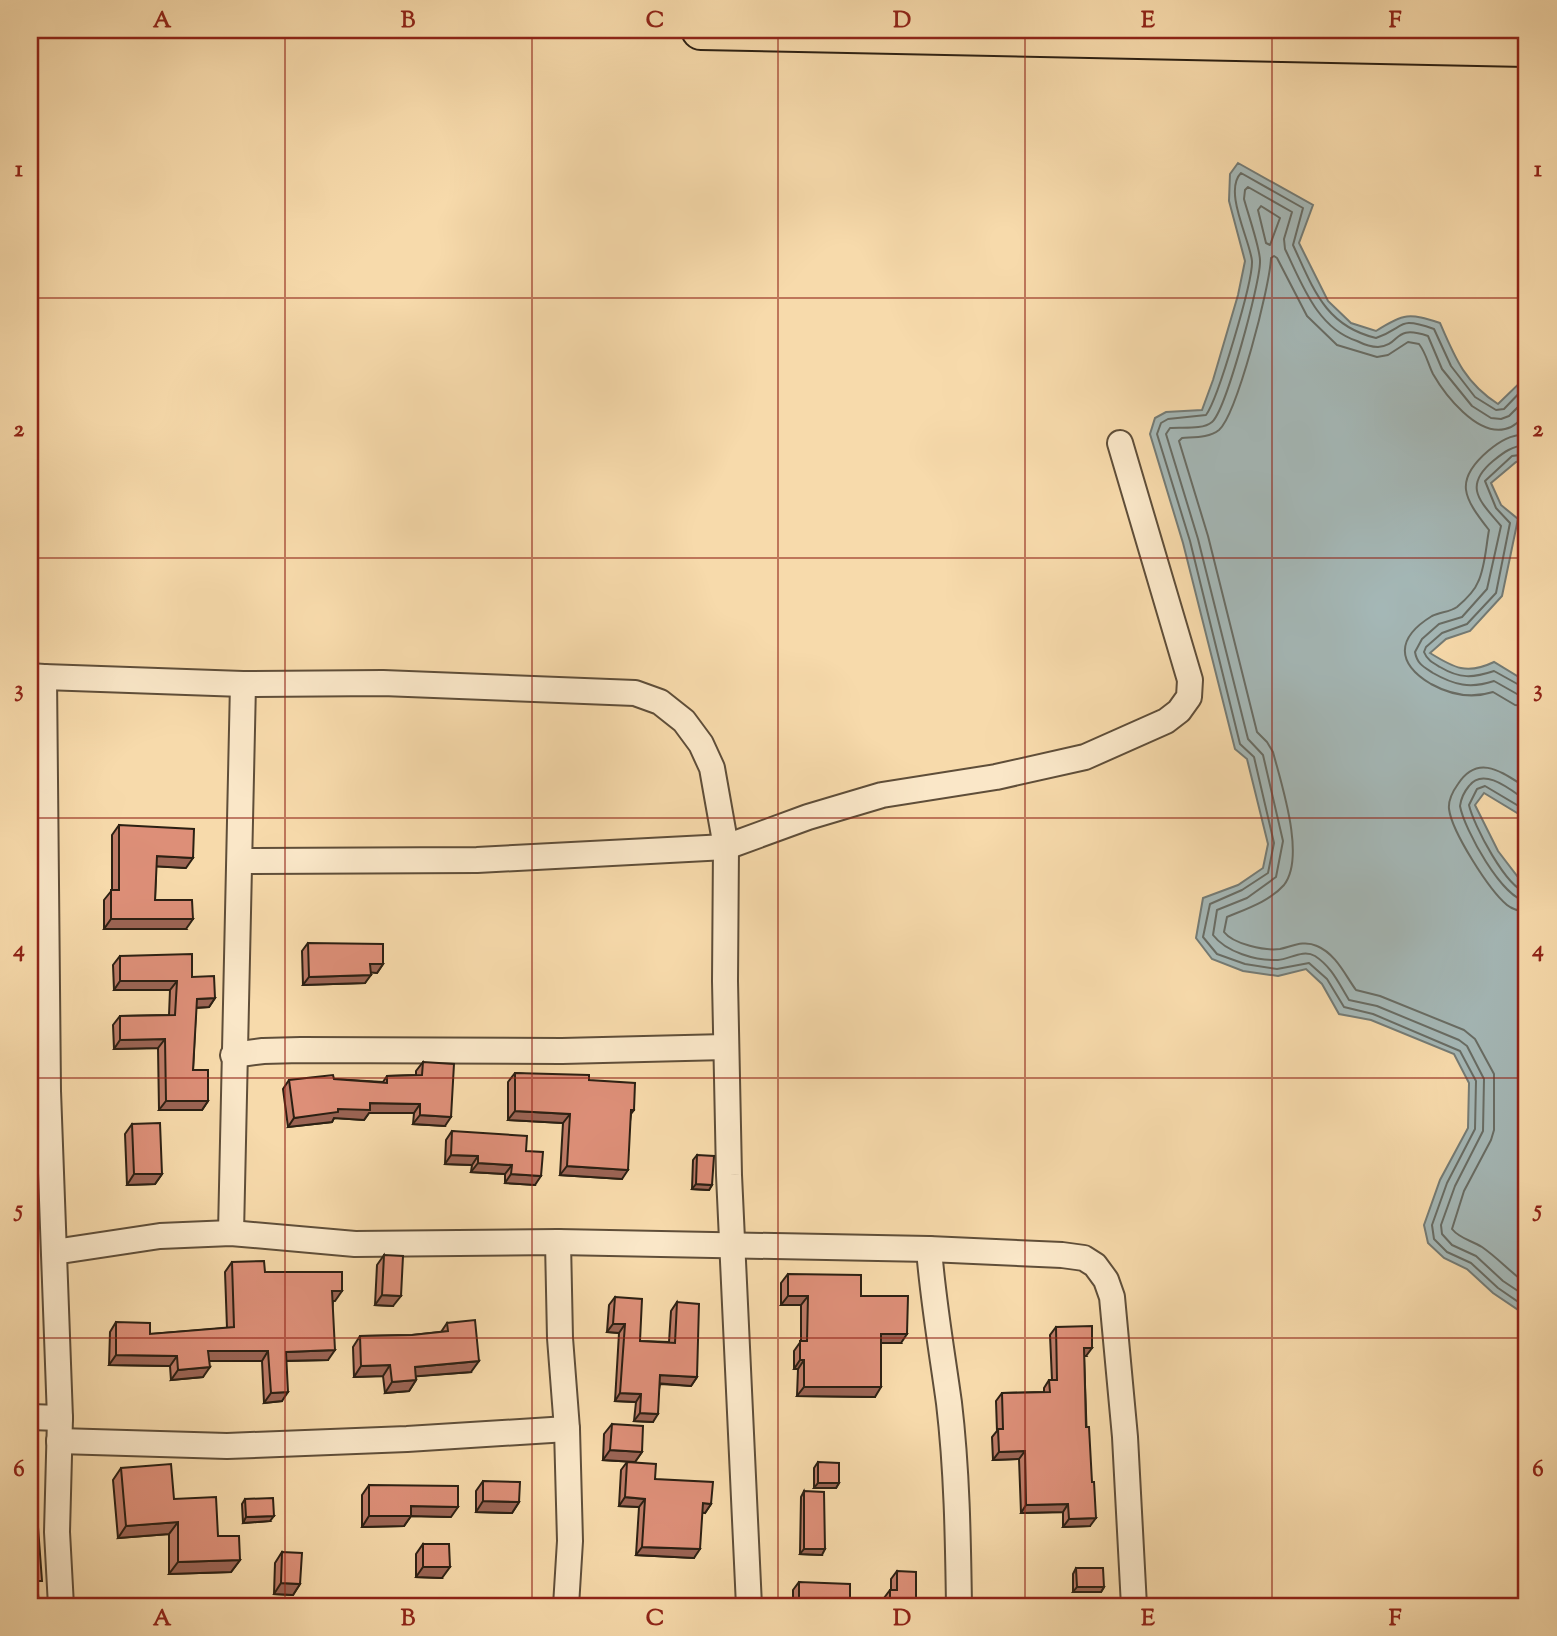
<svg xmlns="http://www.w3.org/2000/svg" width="1557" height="1636" font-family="'Sorts Mill Goudy',serif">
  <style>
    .water { fill: #a4b7b6; stroke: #747b75; stroke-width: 2 }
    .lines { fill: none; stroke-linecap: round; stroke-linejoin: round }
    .shore { stroke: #686c64; stroke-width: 2 }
    .minor-casing { stroke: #5f4e39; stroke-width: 28 }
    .primary-casing { stroke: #2c2013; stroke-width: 42 }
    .minor { stroke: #fae7c8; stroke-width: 24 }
    .primary { stroke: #f7daab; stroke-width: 38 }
    .wall { fill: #be7b67; stroke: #2c2013; stroke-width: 2 }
    .shaded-wall { fill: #9b6454; stroke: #2c2013; stroke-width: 2 }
    .building { fill: #dd8f78; stroke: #2c2013; stroke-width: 2 }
    .grid { fill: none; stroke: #8f2418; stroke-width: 2; stroke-opacity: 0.55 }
    .neatline { fill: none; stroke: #8f2418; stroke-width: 2.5 }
    .grid-label { font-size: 23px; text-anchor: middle; font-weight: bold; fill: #8f2418 }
  </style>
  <rect width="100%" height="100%" fill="#f7daab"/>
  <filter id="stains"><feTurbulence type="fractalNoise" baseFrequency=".00286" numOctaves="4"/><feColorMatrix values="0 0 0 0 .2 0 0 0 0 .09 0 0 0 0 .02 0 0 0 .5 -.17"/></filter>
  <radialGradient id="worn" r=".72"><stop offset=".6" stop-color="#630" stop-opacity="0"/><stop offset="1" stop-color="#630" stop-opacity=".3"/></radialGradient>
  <path class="water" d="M1238,163L1313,205L1299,243L1328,301L1351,323L1376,331C1404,313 1409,313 1440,323C1455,358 1465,383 1498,404L1527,376V460L1516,462L1491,483L1501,505L1518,519L1502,596L1470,631L1446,639L1430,653C1454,668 1467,675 1494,662L1527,682V819L1484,793L1475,805L1498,851L1527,889V1316L1493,1293L1467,1269L1444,1258L1428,1243L1424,1225L1440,1180L1468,1128L1469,1083L1454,1054L1371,1020L1339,1014L1322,984L1306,969L1278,976L1243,971L1212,959L1196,938L1203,898L1238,885L1263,868L1268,844L1247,759L1235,749L1183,543L1150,434L1155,418L1166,412L1202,410L1213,380L1238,295L1245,261L1229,201L1230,174Z"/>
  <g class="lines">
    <g class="shore">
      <polygon points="1261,206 1280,218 1270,245 1266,243 1258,210"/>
      <path d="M1527,385L1504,409L1496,410L1475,397L1451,366L1434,329C1396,316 1407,327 1376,338C1325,326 1313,288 1293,245L1303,208L1241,173C1223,191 1250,240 1252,261C1253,281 1218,399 1206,415L1168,419L1161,423L1157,434L1190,541L1240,744L1254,757L1274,843L1268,873L1242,890L1210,904L1203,937L1217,954L1245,964L1277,969L1309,963L1327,979L1344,1007L1373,1014L1460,1051L1476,1081L1475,1129L1447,1183L1432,1225L1434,1239L1447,1252L1471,1263L1498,1288L1527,1308"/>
      <path d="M1527,398L1509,416L1501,419L1491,418L1472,406L1442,369L1428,336C1392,324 1402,345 1378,347C1371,347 1363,344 1357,341C1317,328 1302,284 1285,249L1284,239L1292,212L1248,187L1245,190L1244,199C1248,214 1261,251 1260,262C1260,283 1226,410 1212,422C1203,430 1182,427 1170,428L1166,434L1198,539L1248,739L1263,755L1283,841L1276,877L1247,898L1217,910L1213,935C1226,952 1256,961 1278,960C1290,959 1303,949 1315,956C1332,967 1339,984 1349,1000L1377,1006L1459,1040L1467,1046L1484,1079L1483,1131L1455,1186L1441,1225L1442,1234L1452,1245L1476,1256L1503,1281L1527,1297"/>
      <path d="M1527,412C1521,419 1515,427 1505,429C1477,436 1445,395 1433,374C1428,364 1426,353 1419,344L1408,342L1388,355L1377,357L1337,345L1307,316L1277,258L1274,256L1271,258C1270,286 1237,414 1219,430C1209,438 1194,437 1182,438L1179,441L1208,536L1257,732L1267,742L1273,752C1281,783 1306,857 1284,885C1270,901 1246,909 1227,917L1224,932C1233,944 1265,951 1280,949C1293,946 1304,940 1317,946C1336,954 1345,975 1356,990L1380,996L1464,1030L1475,1039L1494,1074V1130L1491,1140L1464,1191L1452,1229C1460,1239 1471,1240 1482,1247C1498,1258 1511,1273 1527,1284"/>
      <path d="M1527,434C1510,435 1500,441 1488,451C1453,481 1464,498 1489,530C1486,546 1485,568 1478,582C1475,590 1464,601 1457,607C1450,612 1440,612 1432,616C1396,638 1396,663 1431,684C1451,695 1471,699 1493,692L1515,705L1527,706"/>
      <path d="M1527,445C1512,446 1504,452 1493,461C1462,487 1481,502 1501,526L1487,589L1462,617L1439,624L1422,639L1415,652C1417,664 1424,667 1433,673C1454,685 1470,689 1494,681L1517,694L1527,696"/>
      <path d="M1527,454L1512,456L1485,481L1496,508L1510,523L1496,593L1467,624L1442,633L1426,647L1424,652C1427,660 1433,663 1440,667C1460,679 1473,678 1494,671L1521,686L1527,687"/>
      <path d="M1527,788C1504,774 1479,752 1458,784C1453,791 1448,799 1449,809C1452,832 1489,890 1507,905C1513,910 1520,911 1527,912"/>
      <path d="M1527,801C1512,791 1484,766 1469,786C1464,792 1461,798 1460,806C1464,829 1503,900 1527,901"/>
      <path d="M1527,811L1485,786L1477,789L1469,805C1473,824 1507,890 1527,892"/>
    </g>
    <defs>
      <g id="minor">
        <polyline points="30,676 44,677 48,1091 60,1418 57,1532 61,1606"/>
        <polyline points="44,677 243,684 383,683 635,693 660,702 684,721 701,744 712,768 726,847 725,981 729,1175 749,1606"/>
        <polyline points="240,861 477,860 726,847 808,817 882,795 996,777 1085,757 1166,721 1179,711 1189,697 1190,680 1120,443"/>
        <polyline points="233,1055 263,1051 301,1050 562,1051 726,1047"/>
        <polyline points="231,1233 243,684"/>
        <polyline points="558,1242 560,1338 567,1429 570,1541 566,1606"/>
        <path d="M929,1249C933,1301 942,1352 949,1403C957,1470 958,1539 959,1606"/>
        <polyline points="54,1252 160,1236 231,1233 355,1244 558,1242 929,1249 1062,1255 1084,1258 1095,1265 1106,1280 1112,1297 1125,1437 1134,1606"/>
        <polyline points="30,1417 60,1418"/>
        <polyline points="59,1441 227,1446 407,1439 567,1429"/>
      </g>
      <polyline id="primary" points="701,30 1527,47"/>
    </defs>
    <use href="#minor" class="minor-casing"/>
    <use href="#primary" class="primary-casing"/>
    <use href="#minor" class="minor"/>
    <use href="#primary" class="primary"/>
  </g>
  <g class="wall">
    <polygon points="119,825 186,868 156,866 155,900 186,929 104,929 104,900 112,890 112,835"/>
    <polygon points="308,943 383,964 377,973 371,972 365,983 303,985 302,951"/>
    <polygon points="120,956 192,977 215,998 209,1007 196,1008 193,1070 208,1101 202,1110 159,1110 158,1048 114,1049 113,1025 120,1016 169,1015 170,990 114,990 113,965"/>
    <polygon points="423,1062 445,1126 413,1124 414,1113 369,1113 364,1120 334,1118 332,1122 288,1127 283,1089 289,1080 334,1079 383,1082 387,1076 416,1075 416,1071"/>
    <polygon points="515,1073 589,1080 634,1110 631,1114 622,1179 560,1175 563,1123 508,1120 508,1082"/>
    <polygon points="132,1124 162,1174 155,1184 127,1185 125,1134"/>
    <polygon points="452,1131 526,1151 535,1185 505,1183 505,1174 471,1172 472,1165 445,1164 446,1140"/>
    <polygon points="697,1155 712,1185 709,1190 692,1189 693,1160"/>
    <polygon points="384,1255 393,1306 375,1305 377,1265"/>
    <polygon points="232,1262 265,1272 335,1301 333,1301 328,1360 286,1361 282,1401 264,1403 262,1361 209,1361 203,1377 171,1380 170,1366 109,1365 110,1332 116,1322 150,1334 227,1328 225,1272"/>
    <polygon points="788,1274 861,1296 901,1343 881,1343 875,1397 797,1396 798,1369 794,1369 794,1351 801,1341 801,1305 781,1305 781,1283"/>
    <polygon points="615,1297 640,1341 669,1342 671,1311 677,1302 697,1377 691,1386 660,1384 653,1422 634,1421 636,1402 615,1401 619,1333 607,1332 609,1305"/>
    <polygon points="447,1323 471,1372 416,1376 416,1380 409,1391 385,1393 383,1376 354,1377 353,1347 360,1336 412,1335 441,1332"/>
    <polygon points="1056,1327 1086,1356 1084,1356 1090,1526 1063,1527 1063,1512 1021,1513 1019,1459 993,1460 992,1437 997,1431 996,1401 1002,1393 1044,1392 1044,1388 1049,1380 1052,1380 1050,1335"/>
    <polygon points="612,1424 642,1452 635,1462 603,1460 604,1434"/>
    <polygon points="627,1462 655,1479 711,1504 705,1513 702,1512 694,1558 636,1555 639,1507 619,1506 621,1470"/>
    <polygon points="818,1462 839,1483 836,1488 814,1488 814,1468"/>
    <polygon points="121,1468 174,1499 218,1536 240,1560 231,1572 169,1574 169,1534 118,1538 113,1480"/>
    <polygon points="483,1481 519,1502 512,1513 476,1512 476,1491"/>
    <polygon points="369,1485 451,1517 411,1516 404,1526 362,1527 362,1495"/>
    <polygon points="804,1491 822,1555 800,1554 801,1497"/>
    <polygon points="245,1499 270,1521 243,1523 242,1504"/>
    <polygon points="423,1544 442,1578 416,1577 416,1554"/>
    <polygon points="282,1552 300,1584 293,1595 274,1594 275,1563"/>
    <polygon points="1076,1568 1104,1587 1101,1592 1073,1592 1073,1574"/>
    <polygon points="897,1571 916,1601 912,1606 793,1606 793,1590 799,1582 850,1600 884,1600 884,1598 890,1590 891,1590 891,1579"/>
  </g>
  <g class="shaded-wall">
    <polygon points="157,856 193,858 186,868 150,866"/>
    <polygon points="111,919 193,919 186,929 104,929"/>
    <polygon points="370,964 383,964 377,973 365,972"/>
    <polygon points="371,975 365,983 303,985 309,977"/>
    <polygon points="120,981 177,981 170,990 114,990"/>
    <polygon points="215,998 209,1007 190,1008 197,999"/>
    <polygon points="165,1039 158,1048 114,1049 120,1040"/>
    <polygon points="166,1101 208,1101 202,1110 159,1110"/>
    <polygon points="370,1103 420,1104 414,1113 369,1113 364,1120 334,1118 332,1122 288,1127 294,1118"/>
    <polygon points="515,1111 570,1114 563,1123 508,1120"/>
    <polygon points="420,1115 451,1117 445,1126 413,1124"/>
    <polygon points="451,1155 478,1156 472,1165 445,1164"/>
    <polygon points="478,1163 512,1165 505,1174 471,1172"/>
    <polygon points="567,1166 628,1170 622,1179 560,1175"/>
    <polygon points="134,1174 162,1174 155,1184 127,1185"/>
    <polygon points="511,1174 541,1176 535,1185 505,1183"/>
    <polygon points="696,1184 712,1185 709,1190 692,1189"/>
    <polygon points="332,1291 342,1291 335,1301 326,1301"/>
    <polygon points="382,1295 401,1296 393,1306 375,1305"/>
    <polygon points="788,1296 808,1296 801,1305 781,1305"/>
    <polygon points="613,1324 625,1324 619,1333 607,1332"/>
    <polygon points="881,1334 907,1334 901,1343 875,1343"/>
    <polygon points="1084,1348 1092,1348 1086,1356 1078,1356"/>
    <polygon points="335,1350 328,1360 279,1361 286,1352"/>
    <polygon points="208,1351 268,1351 262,1361 201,1361"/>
    <polygon points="116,1355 177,1356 170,1366 109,1365"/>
    <polygon points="800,1360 804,1360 798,1369 794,1369"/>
    <polygon points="479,1361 471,1372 407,1377 415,1367"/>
    <polygon points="390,1365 383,1376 354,1377 361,1366"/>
    <polygon points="210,1367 203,1377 171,1380 178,1370"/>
    <polygon points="660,1375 697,1377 691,1386 655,1383"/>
    <polygon points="416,1380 409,1391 385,1393 392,1382"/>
    <polygon points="804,1387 881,1387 875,1397 797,1396"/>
    <polygon points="288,1392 282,1401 264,1403 271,1393"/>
    <polygon points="620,1393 641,1394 636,1402 615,1401"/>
    <polygon points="640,1413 658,1414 653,1422 634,1421"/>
    <polygon points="610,1450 642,1452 635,1462 603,1460"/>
    <polygon points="1025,1451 1019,1459 993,1460 999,1452"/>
    <polygon points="818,1483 839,1483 836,1488 814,1488"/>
    <polygon points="625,1497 645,1499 639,1507 619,1506"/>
    <polygon points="483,1501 519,1502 512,1513 476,1512"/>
    <polygon points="703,1503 711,1504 705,1513 697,1512"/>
    <polygon points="1068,1504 1063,1512 1021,1513 1026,1505"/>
    <polygon points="411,1506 458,1507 451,1517 411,1516 404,1526 362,1527 369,1516"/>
    <polygon points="274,1516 270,1521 243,1523 246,1517"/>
    <polygon points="1096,1518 1090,1526 1063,1527 1069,1519"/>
    <polygon points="178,1522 169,1534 118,1538 126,1526"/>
    <polygon points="642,1547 700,1549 694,1558 636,1555"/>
    <polygon points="804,1549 825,1549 822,1555 800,1554"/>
    <polygon points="240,1560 231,1572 169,1574 178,1562"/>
    <polygon points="423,1567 450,1567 442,1578 416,1577"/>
    <polygon points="281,1583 300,1584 293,1595 274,1594"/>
    <polygon points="1077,1587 1104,1587 1101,1592 1073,1592"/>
  </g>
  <g class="building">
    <polygon points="119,825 194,829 193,858 157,856 155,900 192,900 193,919 111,919 111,890 119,890"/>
    <polygon points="308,943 383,944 383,964 370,964 371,975 309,977"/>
    <polygon points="192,954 192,977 214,976 215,998 197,999 193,1070 208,1070 208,1101 166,1101 165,1039 120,1040 120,1016 175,1015 177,981 120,981 120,956"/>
    <polygon points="423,1062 454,1064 451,1117 420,1115 420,1104 370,1103 370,1110 338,1109 338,1112 294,1118 289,1080 333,1075 334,1079 387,1083 387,1076 422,1075"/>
    <polygon points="515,1073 589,1075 589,1080 635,1083 634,1110 631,1110 628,1170 567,1166 570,1114 515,1111"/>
    <polygon points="160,1123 162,1174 134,1174 132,1124"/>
    <polygon points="452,1131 527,1136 526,1151 543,1152 541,1176 511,1174 512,1165 478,1163 478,1156 451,1155"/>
    <polygon points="697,1155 714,1156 712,1185 696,1184"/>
    <polygon points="384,1255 403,1256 401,1296 382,1295"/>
    <polygon points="264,1261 265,1272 342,1272 342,1291 332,1291 335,1350 286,1352 288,1392 271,1393 268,1351 208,1351 210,1367 178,1370 177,1356 116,1355 116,1322 150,1323 150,1334 234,1327 232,1262"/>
    <polygon points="788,1274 861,1275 861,1296 908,1296 907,1334 881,1334 881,1387 804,1387 804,1360 800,1360 800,1341 807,1341 808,1296 788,1296"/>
    <polygon points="615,1297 642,1299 640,1341 675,1343 677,1302 699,1304 697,1377 660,1375 658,1414 640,1413 641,1394 620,1393 625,1324 613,1324"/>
    <polygon points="475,1320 479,1361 415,1367 416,1380 392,1382 390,1365 361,1366 360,1336 412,1335 448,1331 447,1323"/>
    <polygon points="1092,1326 1092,1348 1084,1348 1086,1427 1089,1427 1092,1482 1094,1482 1096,1518 1069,1519 1068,1504 1026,1505 1025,1451 999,1452 998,1429 1003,1429 1002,1393 1050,1392 1049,1380 1057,1380 1056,1327"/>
    <polygon points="612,1424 643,1426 642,1452 610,1450"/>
    <polygon points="627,1462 656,1464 655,1479 713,1482 711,1504 703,1503 700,1549 642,1547 645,1499 625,1497"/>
    <polygon points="818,1462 839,1463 839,1483 818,1483"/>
    <polygon points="171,1464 174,1499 216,1497 218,1536 239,1536 240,1560 178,1562 178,1522 126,1526 121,1468"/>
    <polygon points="483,1481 520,1482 519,1502 483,1501"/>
    <polygon points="369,1485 458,1486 458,1507 411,1506 411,1516 369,1516"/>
    <polygon points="804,1491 824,1492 825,1549 804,1549"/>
    <polygon points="273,1498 274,1516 246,1517 245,1499"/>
    <polygon points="38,1527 42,1581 37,1581 39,1606 30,1606 30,1528"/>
    <polygon points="423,1544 449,1544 450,1567 423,1567"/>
    <polygon points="282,1552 302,1553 300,1584 281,1583"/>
    <polygon points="1076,1568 1103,1568 1104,1587 1077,1587"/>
    <polygon points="897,1571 916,1572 916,1601 912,1601 912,1606 799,1606 799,1582 850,1584 850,1600 890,1600 890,1590 897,1590"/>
  </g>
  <path class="grid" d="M285,30V1606M532,30V1606M778,30V1606M1025,30V1606M1272,30V1606M30,298H1527M30,558H1527M30,818H1527M30,1078H1527M30,1338H1527"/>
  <rect width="1557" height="1636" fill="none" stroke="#f7daab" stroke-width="77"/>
  <rect x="38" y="38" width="1480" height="1560" class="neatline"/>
  <g class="grid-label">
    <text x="162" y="27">A</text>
    <text x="408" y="27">B</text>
    <text x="655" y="27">C</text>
    <text x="902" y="27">D</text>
    <text x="1148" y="27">E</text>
    <text x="1395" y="27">F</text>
    <text x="19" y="176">1</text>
    <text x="1538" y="176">1</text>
    <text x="19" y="436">2</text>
    <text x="1538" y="436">2</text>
    <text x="19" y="696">3</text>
    <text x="1538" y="696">3</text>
    <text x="19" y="956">4</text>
    <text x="1538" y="956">4</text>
    <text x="19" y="1216">5</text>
    <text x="1538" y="1216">5</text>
    <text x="19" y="1476">6</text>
    <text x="1538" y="1476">6</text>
    <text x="162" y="1625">A</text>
    <text x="408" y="1625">B</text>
    <text x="655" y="1625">C</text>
    <text x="902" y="1625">D</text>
    <text x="1148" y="1625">E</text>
    <text x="1395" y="1625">F</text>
  </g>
  <rect width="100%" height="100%" filter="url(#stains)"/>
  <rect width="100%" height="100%" fill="url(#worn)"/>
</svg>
